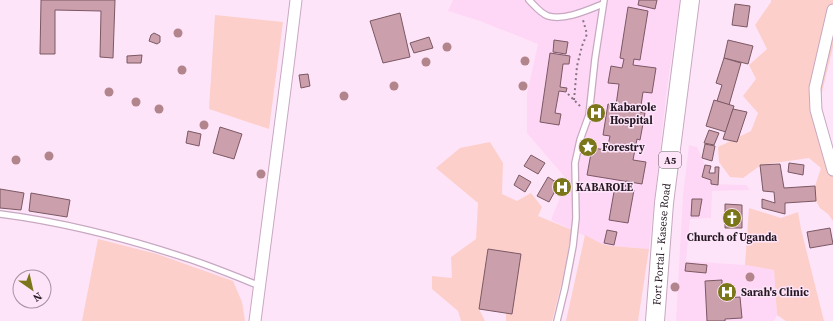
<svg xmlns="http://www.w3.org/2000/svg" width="833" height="321" font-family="'Source Serif 4',serif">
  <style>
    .built { fill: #fed7f7 }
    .green { fill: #fdcfca }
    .building { fill: #cb9fac; stroke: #7b5863 }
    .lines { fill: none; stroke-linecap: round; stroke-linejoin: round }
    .service-casing { stroke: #c7a8c1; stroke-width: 8 }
    .minor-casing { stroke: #c7a8c1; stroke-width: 13 }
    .trunk-casing { stroke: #c7a8c1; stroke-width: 20 }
    .path { stroke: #877584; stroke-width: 2; stroke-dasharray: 2 3; stroke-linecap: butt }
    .service { stroke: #fff; stroke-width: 5.5 }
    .minor { stroke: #fff; stroke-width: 11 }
    .trunk { stroke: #fff; stroke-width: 18 }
    .tree { fill: #b2858c }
    .labels { text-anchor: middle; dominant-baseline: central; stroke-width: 3; stroke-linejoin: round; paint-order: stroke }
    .shield { fill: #fee4f9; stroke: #665663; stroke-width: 1 }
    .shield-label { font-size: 10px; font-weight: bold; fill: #251923 }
    .poi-label { font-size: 11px; font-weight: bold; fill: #251923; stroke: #fee4f9; text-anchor: start }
    .street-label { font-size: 11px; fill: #251923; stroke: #fee4f9 }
  </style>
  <rect width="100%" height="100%" fill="#fee4f9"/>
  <g class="built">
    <polygon points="453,0 680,0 667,88 649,249 612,246 602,244 551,220 567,180 527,133 527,93 538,44 480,21 448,11"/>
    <polygon points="689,145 697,147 702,158 705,165 702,177 711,180 711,184 746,185 750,190 712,191 711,218 690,219 686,261 745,265 774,270 777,315 774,321 676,321 683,195"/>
  </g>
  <g class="green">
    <polygon points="771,0 833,0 833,47 819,104 833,155 833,221 828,214 820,208 816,201 815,186 821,168 809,158 761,165 743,178 730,177 719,162 718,147 751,131 758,113 743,96 756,79 749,65 767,49 755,25 771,2"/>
    <polygon points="215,15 283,22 269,129 209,109"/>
    <polygon points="490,142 503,163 502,194 517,201 531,193 542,207 538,216 572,230 563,278 552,321 506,321 506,313 512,314 521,254 488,249 479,309 485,321 461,321 458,311 432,289 432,276 452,278 451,257 476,239 478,203 436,168 460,148"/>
    <polygon points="749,208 781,218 798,212 801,229 824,321 786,321 777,315 774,270 745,265"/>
    <polygon points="585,235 602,244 612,246 649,249 638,321 566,321"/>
    <polygon points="98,239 157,254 233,281 242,302 245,321 82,321"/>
  </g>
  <g class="building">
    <polygon points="41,0 115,0 113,58 100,57 101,11 55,10 55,54 40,54"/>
    <polygon points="639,0 657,0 655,9 638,5"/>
    <polygon points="735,4 750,6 747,27 732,25"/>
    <polygon points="628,7 648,11 640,60 634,59 633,65 656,68 652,93 643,92 640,112 645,113 640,140 637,139 633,160 646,162 642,184 587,175 592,148 607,150 610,136 603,135 608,104 616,105 619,84 608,83 611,66 622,68 624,59 620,58"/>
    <polygon points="400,13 410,57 383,63 370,21"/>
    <polygon points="154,33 160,36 160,42 157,44 149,41 151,35"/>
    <polygon points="429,37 433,48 414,53 410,43"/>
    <polygon points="554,40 568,42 566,54 553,52"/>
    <polygon points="728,40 753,46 748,64 724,58"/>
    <polygon points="550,53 570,56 569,64 563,64 560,87 567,88 566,92 559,91 555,113 561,114 559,125 540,122"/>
    <polygon points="142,55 141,63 127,63 127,56"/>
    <polygon points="724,58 741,63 729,105 717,101 722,85 716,83"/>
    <polygon points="308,74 310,86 301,88 299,75"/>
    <polygon points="714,100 734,106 726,132 706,126"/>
    <polygon points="733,109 747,112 737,142 723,139"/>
    <polygon points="220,127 242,134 234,159 213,153"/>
    <polygon points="709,130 719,133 714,145 704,143"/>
    <polygon points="188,131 201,134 199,146 186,143"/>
    <polygon points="705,144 715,146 712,161 702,158"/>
    <polygon points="531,155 545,163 538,174 524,166"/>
    <polygon points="789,163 804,165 803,175 788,172"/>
    <polygon points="780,164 784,188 815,186 816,201 785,203 785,214 762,208 762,199 775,203 774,192 763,191 760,165"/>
    <polygon points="705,165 711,166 709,173 715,173 715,167 719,167 718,185 711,184 711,180 702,177"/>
    <polygon points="519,175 531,182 525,192 514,185"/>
    <polygon points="548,177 559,184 549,202 537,196"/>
    <polygon points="626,181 632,182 631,189 634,190 628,223 609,220 615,186 625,188"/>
    <polygon points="0,189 24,193 21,210 0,208"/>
    <polygon points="31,193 70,200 67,217 29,211"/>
    <polygon points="692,199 702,199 699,216 691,216"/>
    <polygon points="725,204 742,205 742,228 725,228"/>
    <polygon points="830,228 833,244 810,248 807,232"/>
    <polygon points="607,230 617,232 614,245 604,243"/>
    <polygon points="488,249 521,254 512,314 479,309"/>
    <polygon points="686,263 707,265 706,273 685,271"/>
    <polygon points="722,280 722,285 725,284 726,298 740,297 742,318 725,319 725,321 707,321 705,281"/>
  </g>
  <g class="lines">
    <defs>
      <g id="service">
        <path d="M529,0C535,6 540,13 548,16C564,21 588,10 603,4"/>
        <path d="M0,214C63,222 125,238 186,258C211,266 235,276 260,286"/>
        <polyline points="557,321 565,288 573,246 576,218 575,163 580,140 589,115 595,59 604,0"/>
      </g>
      <g id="minor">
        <polyline points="833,10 815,88 816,110 833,170"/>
        <polyline points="255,321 289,58 296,0"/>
      </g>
      <g id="trunk">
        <path id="s1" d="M655,321L664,203L690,0"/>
      </g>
    </defs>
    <use href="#service" class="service-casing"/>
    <use href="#minor" class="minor-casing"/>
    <use href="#trunk" class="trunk-casing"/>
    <g class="path">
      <polyline points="568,94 580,106"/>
      <polyline points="574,100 577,66 582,46 587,34 583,20"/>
    </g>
    <use href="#service" class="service"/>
    <use href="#minor" class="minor"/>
    <use href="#trunk" class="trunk"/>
  </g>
  <g class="tree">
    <circle cx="178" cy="33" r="4.5"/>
    <circle cx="447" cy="47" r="4.5"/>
    <circle cx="525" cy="61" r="4.5"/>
    <circle cx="426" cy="62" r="4.5"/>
    <circle cx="182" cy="70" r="4.5"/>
    <circle cx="394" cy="86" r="4.5"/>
    <circle cx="523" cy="86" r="4.5"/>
    <circle cx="109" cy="92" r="4.5"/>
    <circle cx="344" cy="96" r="4.5"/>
    <circle cx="136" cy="102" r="4.5"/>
    <circle cx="159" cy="109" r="4.5"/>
    <circle cx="204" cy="125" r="4.5"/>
    <circle cx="49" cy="156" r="4.5"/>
    <circle cx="16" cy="160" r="4.5"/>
    <circle cx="261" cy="174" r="4.5"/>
    <circle cx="750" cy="277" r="4.5"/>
    <circle cx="675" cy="287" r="4.5"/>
  </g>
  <defs>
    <symbol id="hospital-disc" viewBox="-11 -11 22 22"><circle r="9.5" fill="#7c761b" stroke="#fee4f9"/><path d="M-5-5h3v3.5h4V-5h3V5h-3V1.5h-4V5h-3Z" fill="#fff"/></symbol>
    <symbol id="sight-disc" viewBox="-11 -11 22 22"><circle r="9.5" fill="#7c761b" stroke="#fee4f9"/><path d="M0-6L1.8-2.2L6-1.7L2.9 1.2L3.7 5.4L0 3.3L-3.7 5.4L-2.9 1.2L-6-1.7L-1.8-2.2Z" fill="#fff"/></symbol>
    <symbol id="church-disc" viewBox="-11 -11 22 22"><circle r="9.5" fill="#7c761b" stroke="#fee4f9"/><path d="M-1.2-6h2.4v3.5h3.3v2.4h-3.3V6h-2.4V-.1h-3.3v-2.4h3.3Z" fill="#fff"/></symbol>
  </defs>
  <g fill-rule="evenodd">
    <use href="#hospital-disc" x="585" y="102" width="22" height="22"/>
    <use href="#sight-disc" x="577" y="136" width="22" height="22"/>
    <use href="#hospital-disc" x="551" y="176" width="22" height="22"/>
    <use href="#church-disc" x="721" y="207" width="22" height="22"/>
    <use href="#hospital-disc" x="716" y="281" width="22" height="22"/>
  </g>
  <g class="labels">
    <rect class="shield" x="659" y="152" width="22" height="16" rx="3"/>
    <g class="shield-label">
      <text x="670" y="160">A5</text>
    </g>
    <g class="poi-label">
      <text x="610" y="107">Kabarole<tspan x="610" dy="13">Hospital</tspan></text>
      <text x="602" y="147">Forestry</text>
      <text x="576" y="187">KABAROLE</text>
      <text x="732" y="237" text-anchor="middle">Church of Uganda</text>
      <text x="741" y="292">Sarah's Clinic</text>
    </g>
    <g class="street-label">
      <text stroke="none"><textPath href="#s1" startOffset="77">Fort Portal - Kasese Road</textPath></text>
    </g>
  </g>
  <g transform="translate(32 289) rotate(146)"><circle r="19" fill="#fee4f9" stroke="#a793a3"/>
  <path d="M0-3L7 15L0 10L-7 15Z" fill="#7c761b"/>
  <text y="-6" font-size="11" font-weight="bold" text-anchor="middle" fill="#251923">N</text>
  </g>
</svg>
